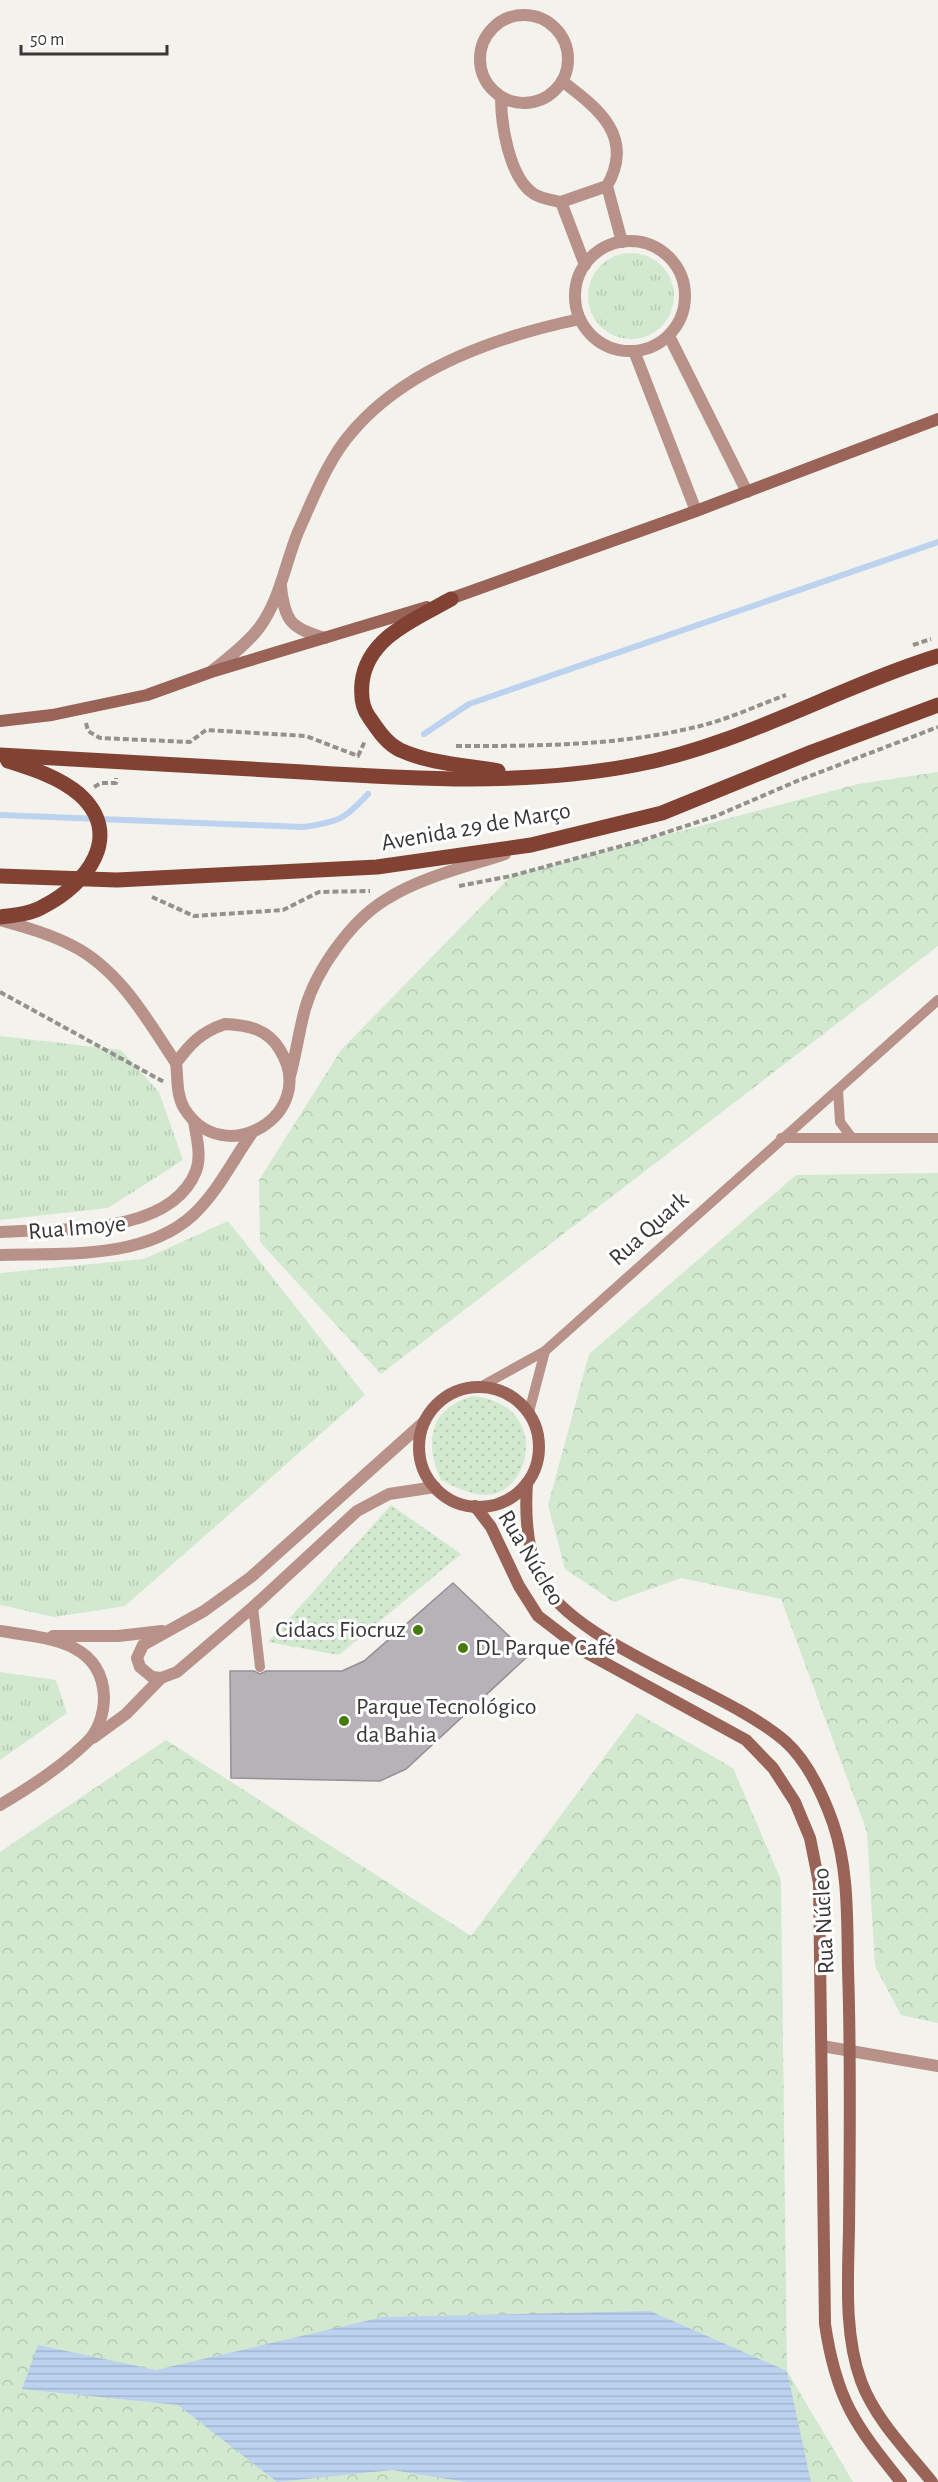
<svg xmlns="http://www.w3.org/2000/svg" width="938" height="2482" font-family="'Alegreya Sans',sans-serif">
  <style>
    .grass { fill: url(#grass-tufts) }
    .forest { fill: url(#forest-crowns) }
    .park { fill: url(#park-dots) }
    .water { fill: url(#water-rules) }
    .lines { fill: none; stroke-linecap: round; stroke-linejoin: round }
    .stream { stroke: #bcd2ef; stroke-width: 6 }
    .building { fill: #b6b2b7; stroke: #949196; stroke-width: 1.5 }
    .path { stroke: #93918d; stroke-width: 4; stroke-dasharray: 6 3; stroke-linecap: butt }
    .lane { stroke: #b89289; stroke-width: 10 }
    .street { stroke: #b89289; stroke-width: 12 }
    .secondary { stroke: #996358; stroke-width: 12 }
    .primary { stroke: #814234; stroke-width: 15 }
    .poi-dot { fill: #437b0f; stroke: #fff; stroke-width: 2 }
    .labels { text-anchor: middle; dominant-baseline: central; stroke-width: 6; stroke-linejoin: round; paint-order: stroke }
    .street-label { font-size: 24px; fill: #393836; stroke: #fff }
    .poi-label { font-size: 24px; fill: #393836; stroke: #fff; text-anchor: start }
  </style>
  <defs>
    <pattern id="grass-tufts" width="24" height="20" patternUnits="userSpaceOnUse" patternTransform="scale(1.5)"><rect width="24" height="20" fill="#d2e9d0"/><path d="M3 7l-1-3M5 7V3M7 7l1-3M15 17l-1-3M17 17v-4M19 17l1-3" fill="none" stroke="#b5c9b3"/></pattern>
    <pattern id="forest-crowns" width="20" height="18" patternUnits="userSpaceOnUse" patternTransform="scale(1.5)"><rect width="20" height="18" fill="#d2e9d0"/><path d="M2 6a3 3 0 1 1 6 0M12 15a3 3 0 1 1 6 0" fill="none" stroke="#b5c9b3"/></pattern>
    <pattern id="park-dots" width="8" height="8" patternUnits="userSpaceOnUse" patternTransform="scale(1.5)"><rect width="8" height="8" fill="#d2e9d0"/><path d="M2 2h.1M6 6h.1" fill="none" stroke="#b5c9b3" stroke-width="1.8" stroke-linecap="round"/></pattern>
    <pattern id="water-rules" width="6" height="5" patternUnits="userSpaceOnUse" patternTransform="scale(1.5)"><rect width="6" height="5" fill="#bcd2ef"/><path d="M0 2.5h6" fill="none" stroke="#a2b5ce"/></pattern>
  </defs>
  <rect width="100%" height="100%" fill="#f4f2ec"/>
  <g class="grass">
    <circle cx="631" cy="296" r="43"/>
    <polygon points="0,1036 121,1050 159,1092 183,1160 108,1208 0,1220"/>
    <polygon points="228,1221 365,1395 125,1606 54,1617 0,1605 0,1273 144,1259"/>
    <polygon points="0,1672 56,1680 67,1713 0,1760"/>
  </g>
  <g class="forest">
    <polygon points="938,772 938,946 381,1374 260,1242 259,1180 341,1050 511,876 858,784"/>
    <polygon points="938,1173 938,2023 901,2015 875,1966 867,1832 781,1599 681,1578 614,1602 565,1569 548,1505 589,1354 796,1175"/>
    <polygon points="637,1713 733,1768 781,1880 787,2371 853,2482 0,2482 0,1852 166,1740 471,1936"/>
  </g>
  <g class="park">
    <path d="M473,1396C553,1405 530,1496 485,1495C470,1495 454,1486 441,1480C424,1443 429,1408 473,1396Z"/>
    <polygon points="391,1505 461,1554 339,1655 268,1642"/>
  </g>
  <polygon class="water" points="650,2311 787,2371 811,2482 466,2482 392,2470 277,2482 178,2405 22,2389 38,2345 156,2370 383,2317"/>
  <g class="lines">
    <g class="stream">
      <polyline points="424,734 469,704 938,542"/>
      <path d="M0,815L303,827C338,822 344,820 368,794"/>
    </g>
  </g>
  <polygon class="building" points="453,1583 529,1655 406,1769 380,1781 231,1778 230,1671 254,1671 260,1674 266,1671 342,1671 364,1661"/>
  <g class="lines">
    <g class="path">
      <polyline points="913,645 931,639"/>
      <polyline points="86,723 88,731 100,738 190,742 206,730 306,736 358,756 365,741"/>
      <path d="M456,746C538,746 620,746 700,726C729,719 758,705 786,695"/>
      <polyline points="94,787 101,783 116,783 116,778"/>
      <polyline points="459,886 511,876 640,841 716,816 797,781 938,727"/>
      <polyline points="152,897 194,916 283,910 319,892 370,891"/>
      <polyline points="0,992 164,1082"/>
    </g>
    <g class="lane">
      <polyline points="838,1090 840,1122 852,1138"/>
      <polyline points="781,1138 938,1138"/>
      <polyline points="480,1387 545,1351 938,1000"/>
      <polyline points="529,1412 545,1351"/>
      <polyline points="253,1607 260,1667"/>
    </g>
    <g class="street">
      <circle cx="524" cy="59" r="44"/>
      <path d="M562,81C599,109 635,137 607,186L622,242"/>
      <path d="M501,97C501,124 509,178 534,194C542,199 552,200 561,202L585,265"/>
      <polyline points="561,202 607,186"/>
      <circle cx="630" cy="296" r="55"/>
      <polyline points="669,336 747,492"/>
      <polyline points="634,351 696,511"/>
      <path d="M281,587C285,622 291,628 325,638"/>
      <path d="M212,671C228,658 246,645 259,628C280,600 285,564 298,532C313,499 328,459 352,432C407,367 499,336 580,319"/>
      <path d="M0,920C25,927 50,934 73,946C120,970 148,1021 176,1063"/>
      <path d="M225,1024C248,1025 268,1029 280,1050C320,1114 223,1172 184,1108C176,1094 178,1078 176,1063C190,1044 201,1032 225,1024Z"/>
      <path d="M290,1076C296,1054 299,1031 305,1009C316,970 351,921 385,900C421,877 466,867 505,854"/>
      <path d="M0,1232C58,1228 170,1237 196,1171C202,1155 196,1136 194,1121"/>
      <path d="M0,1255C62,1253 144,1260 193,1215C217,1193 233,1160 252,1133"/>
      <polyline points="425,1421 251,1577 204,1611 143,1645 137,1658 140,1667 152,1677 161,1678 177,1672 253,1607 357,1511 389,1494 435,1487"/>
      <path d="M0,1631C45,1638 102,1640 104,1697C104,1714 98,1732 86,1743C61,1767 29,1788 0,1805"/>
      <polyline points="53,1636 118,1636 162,1631"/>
      <polyline points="93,1738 126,1714 161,1678"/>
      <polyline points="822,2046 938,2066"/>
    </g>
    <g class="secondary">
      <polyline points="444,601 696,511 938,419"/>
      <polyline points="0,721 52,715 147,695 211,672 427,607"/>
      <circle cx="479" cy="1447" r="60"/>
      <path d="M527,1483C525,1513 527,1548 539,1576C568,1643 728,1690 786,1742C809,1763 823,1795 833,1823C849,1870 847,1921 848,1969C851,2056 850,2142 849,2229C848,2279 844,2334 861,2381C875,2419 907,2451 932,2482"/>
      <path d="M475,1506L491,1527L519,1586L538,1616L585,1652L746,1740L773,1768L795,1802L810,1838L819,1883L825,2324C836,2399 855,2425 901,2482"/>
    </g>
    <g class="primary">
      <path d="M451,599C416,619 367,637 362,683C361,694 362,708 369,717C378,730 386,743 400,750C431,764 465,765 498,771"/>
      <path d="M0,755C101,761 202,766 303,772C413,779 526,786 635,765C741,745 836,688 938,656"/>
      <polyline points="0,876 117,880 377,867 531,845 662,813 812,752 938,705"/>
      <path d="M0,917C15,915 31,914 44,906C87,884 125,835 79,794C59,777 33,769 8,761"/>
    </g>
  </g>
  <g class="poi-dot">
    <circle cx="418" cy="1630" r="6"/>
    <circle cx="463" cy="1648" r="6"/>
    <circle cx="344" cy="1721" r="6"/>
  </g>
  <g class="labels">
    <g class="street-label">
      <text transform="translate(476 827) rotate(-10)">Avenida 29 de Março</text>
      <text transform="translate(77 1228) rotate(-5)">Rua Imoye</text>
      <text transform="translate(649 1229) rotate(-42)">Rua Quark</text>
      <text transform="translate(531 1558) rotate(59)">Rua Núcleo</text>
      <text transform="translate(824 1921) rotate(-93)">Rua Núcleo</text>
    </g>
    <g class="poi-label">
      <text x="406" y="1630" text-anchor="end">Cidacs Fiocruz</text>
      <text x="475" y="1648">DL Parque Café</text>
      <text x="356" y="1707">Parque Tecnológico<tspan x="356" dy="28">da Bahia</tspan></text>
    </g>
  </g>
  <path d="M21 45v9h146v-9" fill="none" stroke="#393836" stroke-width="3"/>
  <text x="30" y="45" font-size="18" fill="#393836" stroke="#ffffff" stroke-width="4.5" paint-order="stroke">50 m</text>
</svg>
